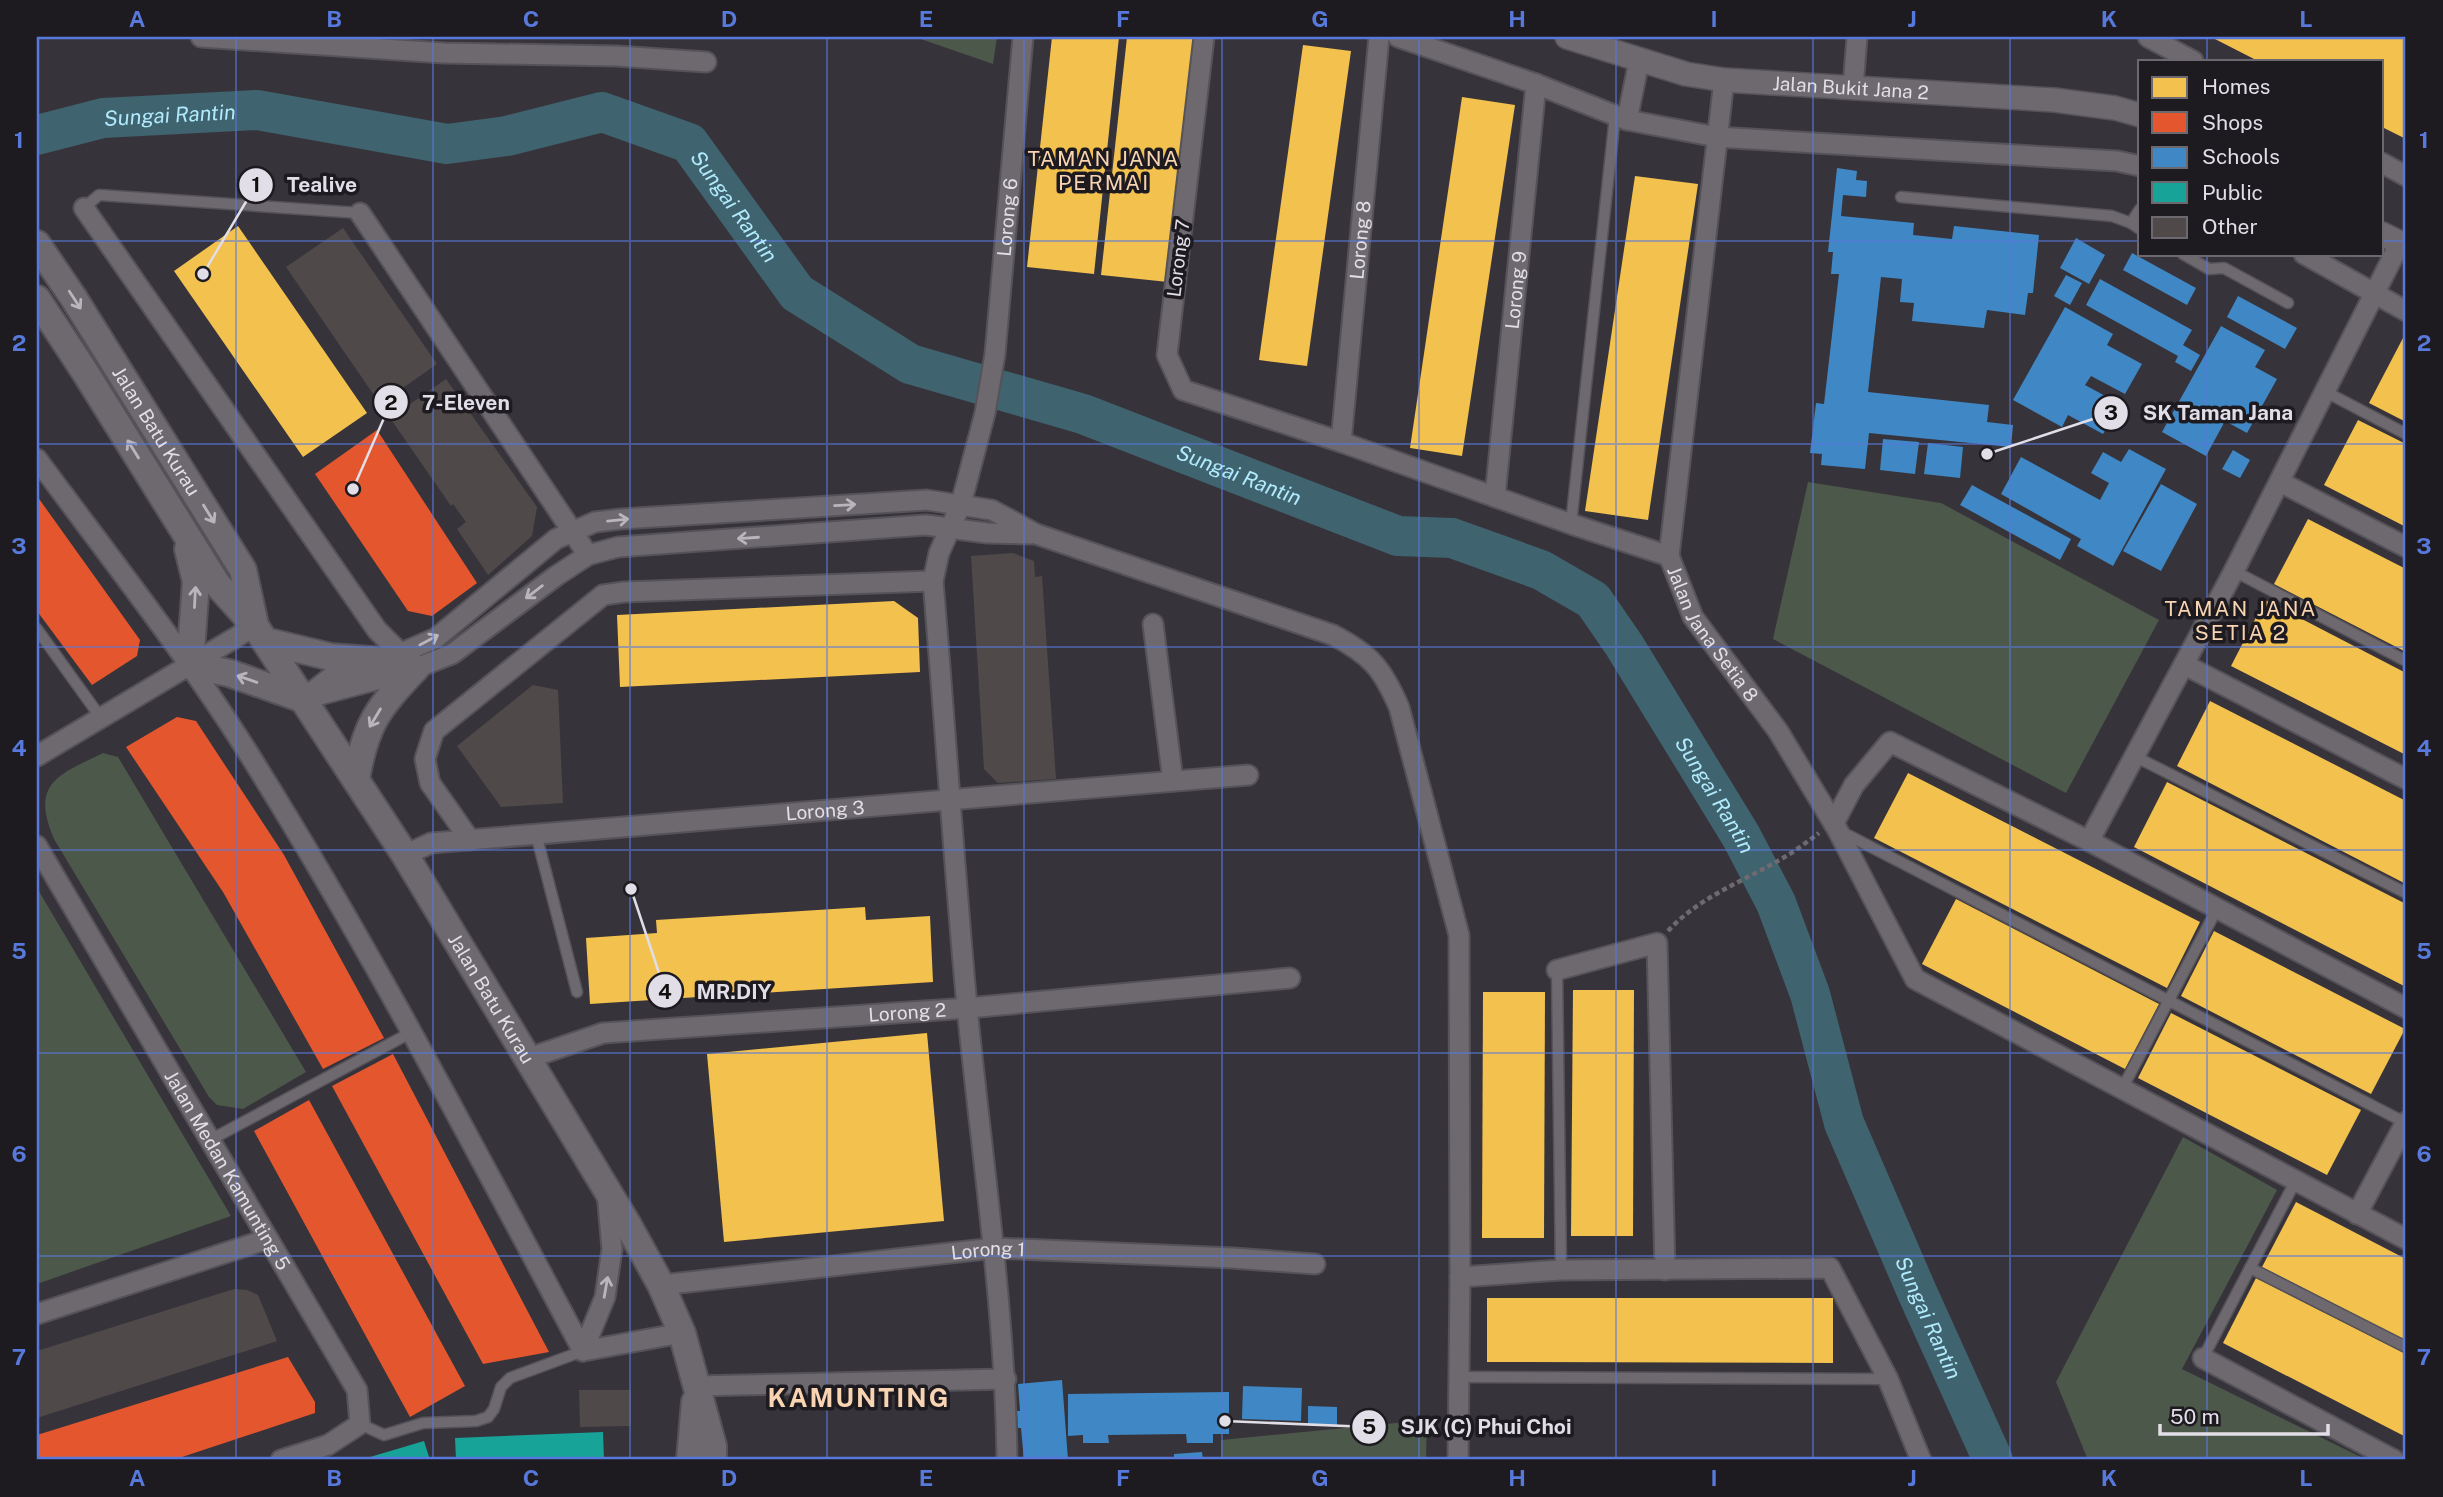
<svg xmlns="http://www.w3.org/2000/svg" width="2443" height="1497" font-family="'Public Sans',sans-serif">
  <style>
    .green { fill: #4c5849 }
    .homes { fill: #f2c14e }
    .shops { fill: #e4572e }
    .schools { fill: #3f88c5 }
    .public { fill: #17a398 }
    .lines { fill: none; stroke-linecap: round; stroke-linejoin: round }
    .river { stroke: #3f636f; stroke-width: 40 }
    .building { fill: #4f4949 }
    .service-casing { stroke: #555259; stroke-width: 13 }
    .minor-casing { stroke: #555259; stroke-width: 23 }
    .tertiary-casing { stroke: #555259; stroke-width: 26 }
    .secondary-casing { stroke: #555259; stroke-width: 30 }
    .path { stroke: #6d6a70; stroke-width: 4.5; stroke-dasharray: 5 3.5; stroke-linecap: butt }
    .service { stroke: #6d696f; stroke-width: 10 }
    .minor { stroke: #6d696f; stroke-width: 19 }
    .tertiary { stroke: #6d696f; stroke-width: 23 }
    .secondary { stroke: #6d696f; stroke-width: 26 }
    .oneway { stroke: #b9b5bd }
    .grid { fill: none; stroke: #5879dc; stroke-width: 2; stroke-opacity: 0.55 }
    .labels { text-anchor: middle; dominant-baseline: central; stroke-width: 7; stroke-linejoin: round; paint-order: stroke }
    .street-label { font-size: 19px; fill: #e2dee7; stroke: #1d1a20 }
    .water-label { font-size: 21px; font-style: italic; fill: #b1eafc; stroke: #1d1a20 }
    .neighbourhood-label { font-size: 21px; letter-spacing: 2px; fill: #f8d4b2; stroke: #1d1a20 }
    .district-label { font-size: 26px; font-weight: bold; letter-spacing: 2px; fill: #f8d4b2; stroke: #1d1a20 }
    .leader { fill: none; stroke: #e2dee7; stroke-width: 2.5 }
    .callout-dot { fill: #e2dee7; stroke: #1d1a20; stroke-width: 2.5 }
    .mark-label { font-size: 21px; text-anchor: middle; font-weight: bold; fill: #111 }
    .callout-label { font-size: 21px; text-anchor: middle; font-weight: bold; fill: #e2dee7; stroke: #1d1a20; stroke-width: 7; stroke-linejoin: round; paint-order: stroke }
    .neatline { fill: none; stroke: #5879dc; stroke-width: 2.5 }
    .grid-label { font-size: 23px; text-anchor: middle; font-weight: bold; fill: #5879dc }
  </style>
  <rect width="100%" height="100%" fill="#37333a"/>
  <g class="green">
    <polygon points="915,37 997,37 993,64"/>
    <polygon points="1808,482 1941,503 2159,620 2066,793 1773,639"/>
    <path d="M103,753L118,757L306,1072L243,1109L217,1105L209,1097L54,839C30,783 58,775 103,753Z"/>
    <polygon points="37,888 231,1216 37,1284"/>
    <polygon points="2183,1137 2277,1190 2182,1369 2367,1460 2088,1460 2056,1382"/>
    <polygon points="1427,1420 1426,1460 1221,1460 1221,1440"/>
  </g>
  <g class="homes">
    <polygon points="1052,37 1119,37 1094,274 1027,267"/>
    <polygon points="1127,37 1194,37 1168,282 1101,275"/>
    <polygon points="2211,37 2406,37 2406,139 2382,127 2382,61 2258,61"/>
    <polygon points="1303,45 1351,51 1307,366 1259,360"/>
    <polygon points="1462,97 1515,105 1462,456 1410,448"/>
    <polygon points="1635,176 1698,184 1648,520 1585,511"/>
    <polygon points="238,226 367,413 303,457 174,271"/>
    <polygon points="2403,338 2406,339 2406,422 2369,403"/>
    <polygon points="2358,420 2406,444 2406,527 2324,485"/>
    <polygon points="2308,519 2406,569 2406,652 2274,584"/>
    <polygon points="2265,600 2406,673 2406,755 2231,666"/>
    <polygon points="894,601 918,618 920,672 620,687 617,615"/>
    <polygon points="2210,701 2406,801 2406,884 2177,766"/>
    <polygon points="1908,773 2200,922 2167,988 1874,838"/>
    <polygon points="2167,782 2406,904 2406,987 2134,847"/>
    <polygon points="1956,899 2159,1004 2125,1069 1922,964"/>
    <polygon points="865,907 866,920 930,916 933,982 590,1004 586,938 657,933 656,920"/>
    <polygon points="2214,931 2405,1029 2371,1094 2181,996"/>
    <polygon points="1573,990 1634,990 1633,1236 1571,1236"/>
    <polygon points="1483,992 1545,992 1544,1238 1482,1238"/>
    <polygon points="2171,1013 2361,1110 2327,1175 2138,1078"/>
    <polygon points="927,1033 944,1221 724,1242 707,1054"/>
    <polygon points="2296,1202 2406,1259 2406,1341 2262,1267"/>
    <polygon points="2256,1278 2406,1354 2406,1437 2223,1343"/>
    <polygon points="1487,1298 1833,1298 1833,1363 1487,1362"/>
  </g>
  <g class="shops">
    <polygon points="377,430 477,583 432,616 408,611 315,474"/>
    <polygon points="37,496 140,640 137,656 92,685 37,611"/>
    <polygon points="177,717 196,721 284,855 384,1038 323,1069 223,892 126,747"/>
    <polygon points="393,1054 549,1352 483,1364 332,1086"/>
    <polygon points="309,1100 465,1386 410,1417 254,1131"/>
    <polygon points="288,1357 315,1402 315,1413 173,1460 37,1460 37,1435"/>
  </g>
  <g class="schools">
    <polygon points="1837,168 1857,171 1856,180 1867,181 1866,197 1843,195 1841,216 1914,223 1913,235 1952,239 1954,226 2039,235 2033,293 2028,293 2025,315 1987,310 1984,328 1912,321 1914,303 1900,302 1902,279 1881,277 1868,392 1989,405 1987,422 2013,425 2011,447 1869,433 1865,469 1821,465 1822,454 1810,453 1816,403 1824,404 1839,274 1831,274 1833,252 1828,252"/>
    <polygon points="2076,238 2105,255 2089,284 2060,268"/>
    <polygon points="2132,253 2196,288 2187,305 2123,270"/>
    <polygon points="2066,275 2082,283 2070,305 2054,296"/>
    <polygon points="2100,279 2192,330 2183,345 2200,355 2191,371 2175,362 2178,356 2086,305"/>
    <polygon points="2238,296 2297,328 2285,349 2227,317"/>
    <polygon points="2065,307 2113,334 2107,345 2142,364 2125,394 2091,376 2085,385 2120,404 2103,434 2068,415 2062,427 2013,400"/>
    <polygon points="2221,326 2265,350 2255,367 2277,379 2247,433 2225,421 2206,456 2162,432"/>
    <polygon points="1883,439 1919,442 1915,474 1880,470"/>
    <polygon points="1928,443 1963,447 1960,478 1924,474"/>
    <polygon points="2129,449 2166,469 2113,566 2077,546 2081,539 2001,494 2021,457 2100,500 2109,483 2091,473 2103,452 2121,462"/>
    <polygon points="2233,450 2250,460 2240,478 2222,469"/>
    <polygon points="2161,484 2197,504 2161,571 2123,551"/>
    <polygon points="1972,485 2071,539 2060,560 1960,505"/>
    <polygon points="1062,1380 1068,1460 1024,1460 1021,1428 1018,1428 1017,1411 1020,1411 1018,1384"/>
    <polygon points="1243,1386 1302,1388 1301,1421 1242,1419"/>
    <polygon points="1229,1392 1229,1434 1213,1434 1213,1443 1187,1443 1186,1434 1108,1435 1109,1443 1083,1443 1083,1435 1068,1436 1068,1394"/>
    <polygon points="1308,1406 1337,1407 1337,1426 1308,1425"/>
    <polygon points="1202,1452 1203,1460 1174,1460 1174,1454"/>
  </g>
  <g class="public">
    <polygon points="603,1432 604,1460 456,1460 455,1438"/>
    <polygon points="424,1441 430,1460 360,1460"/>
  </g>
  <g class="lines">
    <path class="river" id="s1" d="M37,135L103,118L257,110L447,144L507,136L602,112L689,143L797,293L910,364L1083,414L1398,536L1452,538L1541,570L1593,600L1624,645L1741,836L1776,903L1810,994L1844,1123L1917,1292L1993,1460"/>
  </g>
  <g class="building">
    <polygon points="343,228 437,364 380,404 286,267"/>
    <polygon points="446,379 537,507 532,536 488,575 457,529 466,522 453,504 451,506 390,418"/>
    <polygon points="1013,553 1034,561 1035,577 1042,576 1056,779 998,783 984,769 971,556"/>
    <polygon points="533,685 558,690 563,803 501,807 457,746"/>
    <polygon points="234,1289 247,1290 258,1295 277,1341 37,1418 37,1351"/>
    <polygon points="579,1390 631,1390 631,1426 580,1427"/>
  </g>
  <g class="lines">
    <defs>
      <g id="service">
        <polyline points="1901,197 2112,216 2131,223"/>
        <polyline points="84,208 99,195 360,213"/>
        <polyline points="2140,209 2131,223 2140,229"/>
        <polyline points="2183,254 2209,269 2224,268 2288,303"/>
        <polyline points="2326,392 2406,434"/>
        <polyline points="1571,524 1615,116"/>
        <polyline points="2234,571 2406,661"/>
        <polyline points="37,629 101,718"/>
        <polyline points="2136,757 2406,893"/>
        <polyline points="1840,831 2406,1123"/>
        <polyline points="536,834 577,992"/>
        <polyline points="1557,970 1561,1270"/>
        <polyline points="2122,1089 2217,909"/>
        <polyline points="210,1140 412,1032"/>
        <polyline points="2250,1268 2406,1347"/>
        <polyline points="2203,1358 2295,1182"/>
        <polyline points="1459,1377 1888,1379"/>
        <polyline points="360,1424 384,1435 423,1423 476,1421 488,1417 494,1409 501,1387 510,1378 583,1351"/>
      </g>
      <g id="minor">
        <polyline points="201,37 444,53 617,56 706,62"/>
        <polyline points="1204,37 1167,355 1183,390 1341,442 1571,524 1669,556"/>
        <polyline points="1398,37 1536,84 1627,120 1717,137 2117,161 2140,166"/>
        <polyline points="2148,37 2193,61"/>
        <path id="s2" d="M1724,80L1669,556L1693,617L1778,731L1837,829L1915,979L2406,1239"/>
        <polyline points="1853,87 1857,37"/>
        <polyline points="1627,120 1639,61"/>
        <polyline points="2382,163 2406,176"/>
        <polyline points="84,208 377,630 401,654"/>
        <polyline points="360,213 588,555"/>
        <polyline points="2304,254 2406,311"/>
        <path id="s3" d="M1341,442L1379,37"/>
        <path d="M37,459C108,555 183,650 247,751C369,945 475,1149 583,1351"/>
        <polyline points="2280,482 2406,547"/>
        <path id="s4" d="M1495,497L1536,84"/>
        <polyline points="1153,624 1173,781"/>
        <polyline points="2185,665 2406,779"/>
        <polyline points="308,698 406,672 452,654 556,576 588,555 618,547 926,525 987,533 1031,534"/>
        <path d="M303,699L335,674L383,661L436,638L556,539L595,522L621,519L927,500L992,510L1036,534L1333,635C1371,655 1382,668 1399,707L1459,935L1460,1277L1458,1460"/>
        <polyline points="37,756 255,626"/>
        <polyline points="1834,823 1854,785 1890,742 2089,841 2406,1008"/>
        <polyline points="470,840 430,783 425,759 434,731 603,595 624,592 933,581"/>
        <polyline points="2089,841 2234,571 2400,243"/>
        <path id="s5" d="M37,846L357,1390L360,1424L328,1445L281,1460"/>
        <path id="s6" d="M405,855L431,843L1248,775"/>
        <polyline points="1557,970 1657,943 1665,1270"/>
        <path id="s7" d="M529,1058L603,1033L968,1008L1290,978"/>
        <polyline points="2357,1214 2406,1122"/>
        <polyline points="1460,1277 1561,1270 1830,1268 1888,1379 1921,1460"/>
        <path id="s8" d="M661,1285L995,1248L1233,1258L1315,1264"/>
        <polyline points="37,1314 268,1239"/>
        <polyline points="583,1351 605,1297 612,1249 607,1192"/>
        <polyline points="583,1351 682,1333"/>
        <polyline points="2203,1358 2394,1460"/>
        <polyline points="696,1386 1006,1379"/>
        <path id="s9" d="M1007,1460C1005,1306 982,1160 967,1007C954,865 945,723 933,581L939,553L961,504L985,413L995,354L1023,37"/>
      </g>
      <g id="tertiary">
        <path id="s10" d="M1567,37L1686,74L1724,80L2054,100L2115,108L2140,115"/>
        <polyline points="2382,234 2406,246"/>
      </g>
      <g id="secondary">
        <path id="s11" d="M37,244L73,297L243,570L255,625"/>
        <path id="s12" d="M37,299L85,372L217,584L255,626L405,855L628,1225L661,1285L682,1333L713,1446V1460"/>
        <polyline points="188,549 196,581 190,665 229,673 303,699"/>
        <polyline points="265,641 331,657 383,661"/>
        <path d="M356,780C365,724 378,708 416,668"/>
        <polyline points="690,1460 695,1402"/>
      </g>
    </defs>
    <use href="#service" class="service-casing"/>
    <use href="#minor" class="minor-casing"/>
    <use href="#tertiary" class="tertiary-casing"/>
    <use href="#secondary" class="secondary-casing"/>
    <path class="path" d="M1668,931C1699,897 1744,881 1783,858C1795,851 1807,842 1819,833"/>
    <use href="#service" class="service"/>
    <use href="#minor" class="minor"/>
    <use href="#tertiary" class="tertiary"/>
    <use href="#secondary" class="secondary"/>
  </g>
  <defs><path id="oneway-shaft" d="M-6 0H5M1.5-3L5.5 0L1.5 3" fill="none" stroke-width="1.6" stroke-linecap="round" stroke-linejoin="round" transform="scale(1.75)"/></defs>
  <g class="oneway">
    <use href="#oneway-shaft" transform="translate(75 300) rotate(57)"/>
    <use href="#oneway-shaft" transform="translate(133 449) rotate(-122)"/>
    <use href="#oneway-shaft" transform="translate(845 505) rotate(-3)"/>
    <use href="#oneway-shaft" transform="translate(209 514) rotate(58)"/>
    <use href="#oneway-shaft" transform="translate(618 520) rotate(-6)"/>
    <use href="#oneway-shaft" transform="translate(748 538) rotate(176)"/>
    <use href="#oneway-shaft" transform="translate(534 592) rotate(143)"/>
    <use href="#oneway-shaft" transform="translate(195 597) rotate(-87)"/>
    <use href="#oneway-shaft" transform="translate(429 640) rotate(-28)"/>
    <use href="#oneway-shaft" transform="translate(247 679) rotate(-161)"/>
    <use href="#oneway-shaft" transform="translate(375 718) rotate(121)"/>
    <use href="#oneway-shaft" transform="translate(606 1287) rotate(-80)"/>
  </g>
  <path class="grid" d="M236,37V1460M433,37V1460M630,37V1460M827,37V1460M1024,37V1460M1222,37V1460M1419,37V1460M1616,37V1460M1813,37V1460M2010,37V1460M2207,37V61M37,241H2140M2382,241H2406M2207,254V1460M37,444H2406M37,647H2406M37,850H2406M37,1053H2406M37,1256H2406"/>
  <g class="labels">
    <g class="street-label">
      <text stroke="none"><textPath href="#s10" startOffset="290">Jalan Bukit Jana 2</textPath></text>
      <text stroke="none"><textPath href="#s9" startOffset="1256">Lorong 6</textPath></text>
      <text stroke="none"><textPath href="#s3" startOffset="203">Lorong 8</textPath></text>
      <text transform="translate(1178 258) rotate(-83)">Lorong 7</text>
      <text stroke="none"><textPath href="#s4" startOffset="208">Lorong 9</textPath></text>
      <text stroke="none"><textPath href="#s11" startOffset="222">Jalan Batu Kurau</textPath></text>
      <text stroke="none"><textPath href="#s2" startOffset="569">Jalan Jana Setia 8</textPath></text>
      <text stroke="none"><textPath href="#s6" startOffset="424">Lorong 3</textPath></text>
      <text stroke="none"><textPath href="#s12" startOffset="835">Jalan Batu Kurau</textPath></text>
      <text stroke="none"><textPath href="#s7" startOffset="383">Lorong 2</textPath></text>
      <text stroke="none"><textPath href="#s5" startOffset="376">Jalan Medan Kamunting 5</textPath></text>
      <text stroke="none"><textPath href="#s8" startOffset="329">Lorong 1</textPath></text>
    </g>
    <g class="water-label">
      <text stroke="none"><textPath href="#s1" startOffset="135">Sungai Rantin</textPath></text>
      <text stroke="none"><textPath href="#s1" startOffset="744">Sungai Rantin</textPath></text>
      <text stroke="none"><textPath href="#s1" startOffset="1332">Sungai Rantin</textPath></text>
      <text stroke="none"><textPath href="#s1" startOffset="1941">Sungai Rantin</textPath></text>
      <text stroke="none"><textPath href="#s1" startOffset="2508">Sungai Rantin</textPath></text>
    </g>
    <g class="neighbourhood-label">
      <text x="1104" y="158">TAMAN JANA<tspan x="1104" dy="24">PERMAI</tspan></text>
      <text x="2241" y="608">TAMAN JANA<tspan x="2241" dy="24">SETIA 2</tspan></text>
    </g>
    <g class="district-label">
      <text x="859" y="1397">KAMUNTING</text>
    </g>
  </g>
  <path class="leader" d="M203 274L256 185M353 489L391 402M1987 454L2111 413M631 889L665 991M1225 1421L1369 1427"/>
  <g class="callout-dot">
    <circle cx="203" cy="274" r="7"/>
    <circle cx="353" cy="489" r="7"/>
    <circle cx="1987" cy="454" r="7"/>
    <circle cx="631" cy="889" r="7"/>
    <circle cx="1225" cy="1421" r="7"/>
    <circle cx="256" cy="185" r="18"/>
    <circle cx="391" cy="402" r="18"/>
    <circle cx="2111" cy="413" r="18"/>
    <circle cx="665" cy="991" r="18"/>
    <circle cx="1369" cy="1427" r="18"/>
  </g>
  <g class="mark-label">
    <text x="256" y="192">1</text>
    <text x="391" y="410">2</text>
    <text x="2111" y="420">3</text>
    <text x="665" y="999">4</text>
    <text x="1369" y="1434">5</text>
  </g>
  <g class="callout-label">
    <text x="322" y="192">Tealive</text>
    <text x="466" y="410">7-Eleven</text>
    <text x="2218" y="420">SK Taman Jana</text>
    <text x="734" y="999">MR.DIY</text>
    <text x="1486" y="1434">SJK (C) Phui Choi</text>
  </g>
  <rect width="2443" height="1497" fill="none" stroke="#1d1a20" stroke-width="77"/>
  <rect x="2138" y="60" width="245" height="196" fill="#1d1a20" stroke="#6c6870" stroke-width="2"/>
  <rect x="2152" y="77" width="35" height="21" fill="#f2c14e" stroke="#6c6870" stroke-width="2"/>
  <text x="2202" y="94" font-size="21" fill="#e2dee7">Homes</text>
  <rect x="2152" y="112" width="35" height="21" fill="#e4572e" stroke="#6c6870" stroke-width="2"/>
  <text x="2202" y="130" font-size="21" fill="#e2dee7">Shops</text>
  <rect x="2152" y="147" width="35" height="21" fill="#3f88c5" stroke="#6c6870" stroke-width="2"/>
  <text x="2202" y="164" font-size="21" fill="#e2dee7">Schools</text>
  <rect x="2152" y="182" width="35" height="21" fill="#17a398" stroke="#6c6870" stroke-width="2"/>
  <text x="2202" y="200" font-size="21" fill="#e2dee7">Public</text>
  <rect x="2152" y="217" width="35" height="21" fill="#4f4949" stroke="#6c6870" stroke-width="2"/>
  <text x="2202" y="234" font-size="21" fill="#e2dee7">Other</text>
  <path d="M2160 1424v10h168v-10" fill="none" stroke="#e2dee7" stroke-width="3.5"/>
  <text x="2170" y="1424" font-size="21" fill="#e2dee7" stroke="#1d1a20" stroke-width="5" paint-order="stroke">50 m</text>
  <rect x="38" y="38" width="2366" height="1420" class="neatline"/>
  <g class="grid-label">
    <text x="137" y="27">A</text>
    <text x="334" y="27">B</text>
    <text x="531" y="27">C</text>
    <text x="729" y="27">D</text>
    <text x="926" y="27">E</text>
    <text x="1123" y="27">F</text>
    <text x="1320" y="27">G</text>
    <text x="1517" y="27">H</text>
    <text x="1714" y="27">I</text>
    <text x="1912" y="27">J</text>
    <text x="2109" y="27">K</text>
    <text x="2306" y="27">L</text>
    <text x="19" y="148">1</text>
    <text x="2424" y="148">1</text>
    <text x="19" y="351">2</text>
    <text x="2424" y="351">2</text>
    <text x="19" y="554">3</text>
    <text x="2424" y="554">3</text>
    <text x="19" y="756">4</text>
    <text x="2424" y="756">4</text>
    <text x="19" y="959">5</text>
    <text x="2424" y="959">5</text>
    <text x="19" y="1162">6</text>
    <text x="2424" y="1162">6</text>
    <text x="19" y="1365">7</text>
    <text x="2424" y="1365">7</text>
    <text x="137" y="1486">A</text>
    <text x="334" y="1486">B</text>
    <text x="531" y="1486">C</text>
    <text x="729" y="1486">D</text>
    <text x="926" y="1486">E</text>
    <text x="1123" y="1486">F</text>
    <text x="1320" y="1486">G</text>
    <text x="1517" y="1486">H</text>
    <text x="1714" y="1486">I</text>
    <text x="1912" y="1486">J</text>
    <text x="2109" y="1486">K</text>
    <text x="2306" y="1486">L</text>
  </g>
</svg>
